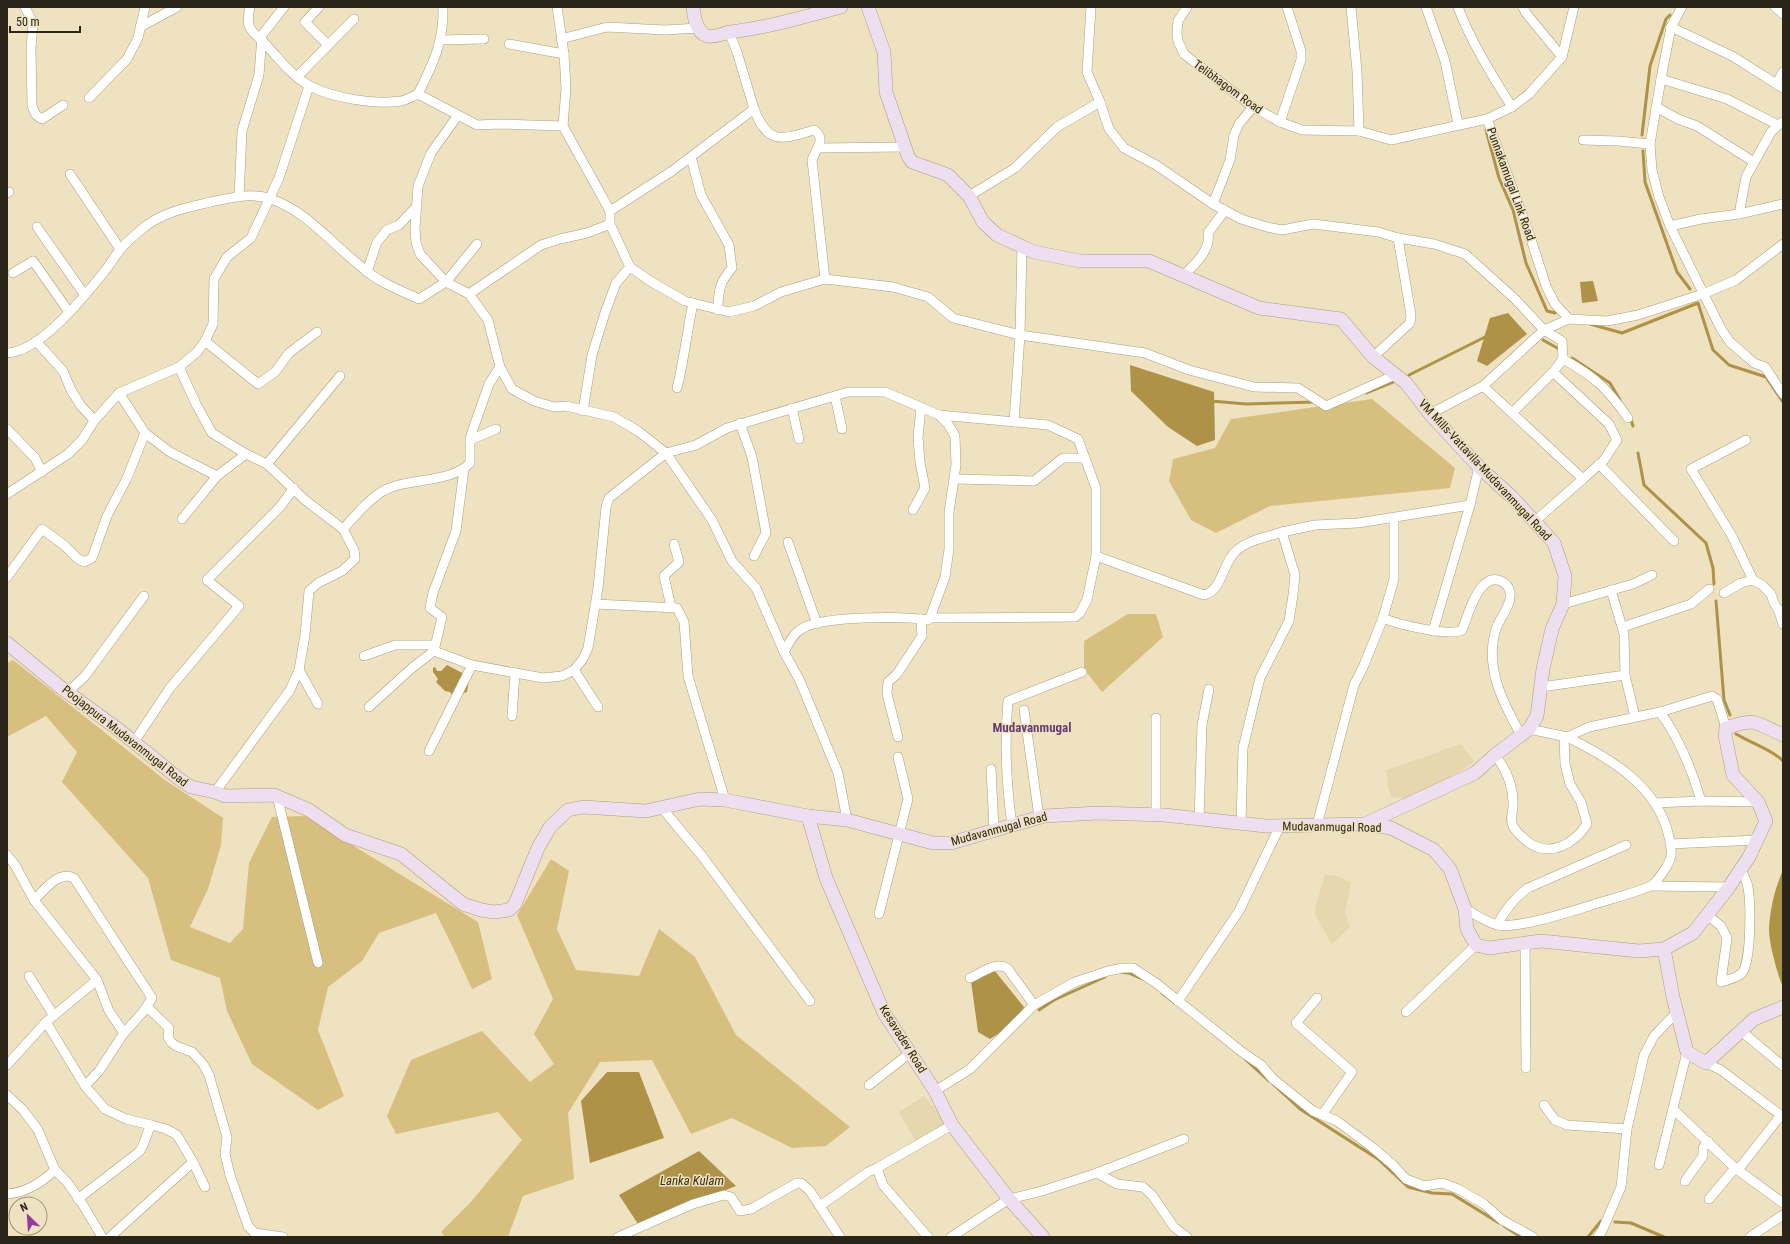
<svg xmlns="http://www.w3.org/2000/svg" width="1790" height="1244" font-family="'Roboto Condensed',sans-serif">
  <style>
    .built { fill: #e6d7ae }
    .green { fill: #d7bf7f }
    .water { fill: #ad9247 }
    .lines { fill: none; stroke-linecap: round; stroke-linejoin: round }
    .stream { stroke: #ad9247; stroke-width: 3 }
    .street-casing { stroke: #ab9f80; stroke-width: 10 }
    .secondary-casing { stroke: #ab9f80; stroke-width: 14 }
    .street { stroke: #fff; stroke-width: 9 }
    .secondary { stroke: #eedff0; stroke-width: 13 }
    .labels { text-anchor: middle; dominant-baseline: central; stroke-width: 3; stroke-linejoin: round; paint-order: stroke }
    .street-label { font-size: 12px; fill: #2a2518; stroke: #efe2c1 }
    .neighbourhood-label { font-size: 13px; font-weight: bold; fill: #693c71; stroke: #efe2c1 }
    .water-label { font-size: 13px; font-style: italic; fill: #382d0a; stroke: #efe2c1 }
  </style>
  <rect width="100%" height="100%" fill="#efe2c1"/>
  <g class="built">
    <polygon points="1461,744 1474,762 1431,789 1405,798 1391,797 1388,785 1387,770"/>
    <polygon points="1325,875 1333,875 1351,882 1345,913 1350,927 1332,944 1315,915 1315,908"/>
    <polygon points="924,1096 949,1125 917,1144 899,1112"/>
  </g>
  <g class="green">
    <polygon points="1372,399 1455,468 1450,488 1270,506 1216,533 1191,520 1169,481 1173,459 1215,448 1231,419"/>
    <polygon points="1128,614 1156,614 1163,637 1102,692 1084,669 1084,641"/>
    <polygon points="13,660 165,780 223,818 221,845 208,889 190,927 230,943 243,929 249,863 272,817 305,816 478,922 492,979 472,989 456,954 436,913 379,933 362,961 328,987 318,1030 344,1096 318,1110 252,1064 227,1011 220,978 171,960 148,878 62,782 77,752 46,716 7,737 7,663"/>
    <polygon points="551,859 569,871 557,929 576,970 639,976 659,929 695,957 736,1035 850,1127 826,1146 792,1148 732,1118 691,1134 652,1060 600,1062 568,1113 574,1179 523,1196 508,1237 445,1237 441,1232 470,1203 522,1140 498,1112 396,1134 387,1116 411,1060 482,1031 530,1082 554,1064 534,1034 553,999 517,915"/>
  </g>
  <g class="water">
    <polygon points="1593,281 1598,301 1582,303 1580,282"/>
    <polygon points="1508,313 1527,334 1487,366 1477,361 1490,318"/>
    <polygon points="1130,365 1214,392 1215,440 1197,446 1168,427 1131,391"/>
    <polygon points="447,665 468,676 469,680 467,692 453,696 450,692 445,691 436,682 438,679 433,672 433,668 435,667 437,671 441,671"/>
    <path d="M1783,870V988C1777,972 1769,945 1769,928C1770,909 1775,888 1783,870Z"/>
    <path d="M994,970L1024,1007C1016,1022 1004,1031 990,1039L978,1032L971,981Z"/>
    <polygon points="607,1072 639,1072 664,1138 590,1163 581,1101"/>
    <polygon points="699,1151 736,1186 638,1224 619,1195"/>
  </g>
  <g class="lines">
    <g class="stream">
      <polyline points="1486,130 1499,178 1513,210 1526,263 1547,311 1555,313"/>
      <polyline points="1642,135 1650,66 1666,19 1670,15"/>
      <polyline points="1643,151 1645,182 1677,272 1690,289"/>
      <polyline points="1590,324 1622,333 1698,303 1713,350 1729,365 1766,377 1783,402"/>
      <polyline points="1543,340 1559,349"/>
      <polyline points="1572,358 1610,383 1620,400"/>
      <polyline points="1409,375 1487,336"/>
      <polyline points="1366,393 1393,382"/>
      <polyline points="1211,401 1246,404 1315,402"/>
      <polyline points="1630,417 1633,426"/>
      <polyline points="1638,453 1644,485 1706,543 1713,568 1714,584"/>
      <polyline points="1716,601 1724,700 1730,715"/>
      <path d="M1736,734C1749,742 1775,751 1783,761"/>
      <polyline points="1120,972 1129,973 1143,979"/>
      <polyline points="1162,993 1175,1003"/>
      <polyline points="1039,1010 1054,1000 1105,977"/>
      <polyline points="1245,1059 1269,1081"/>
      <polyline points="1273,1084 1300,1109 1378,1159 1408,1187 1432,1193 1452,1194 1499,1223"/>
      <polyline points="1615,1222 1631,1223 1664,1237"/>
      <polyline points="1504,1226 1521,1237"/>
      <polyline points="1588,1237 1601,1221"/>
    </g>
    <defs>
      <g id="street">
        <polyline points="25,7 33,23 31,48 32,106 36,115 42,119 63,105"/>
        <path d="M250,7C244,32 254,31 268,47C281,61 292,76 308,85C331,98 376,105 401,101C407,100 413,96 418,94L477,125L500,124L563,126L566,88L564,54L557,7"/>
        <polyline points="319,7 305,22 328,45"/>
        <path d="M1091,7L1087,72L1100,102L1109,129L1124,148L1156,165L1213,204L1241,219L1267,227L1282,230L1313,224L1378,232L1398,238L1434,244L1465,254L1515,299L1544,330L1562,341L1563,359C1595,377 1607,388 1628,418"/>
        <polyline points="1187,7 1178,21 1177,33 1178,41 1184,54 1253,107 1280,122 1302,130 1359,131 1391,140 1487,119 1512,107 1529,94 1562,57 1574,7"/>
        <polyline points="1351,7 1357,71 1359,131"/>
        <polyline points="1426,7 1445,61 1458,124"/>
        <path d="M1458,7C1470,40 1493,77 1512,107"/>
        <polyline points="1523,7 1526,13 1562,57"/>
        <polyline points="1682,7 1671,27 1661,79 1650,144 1652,170 1659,197 1670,226 1721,329 1730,342 1745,355 1754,363 1765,367 1783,394"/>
        <polyline points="1775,7 1783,14"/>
        <polyline points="140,27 177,7"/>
        <polyline points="1671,27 1732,56 1783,88"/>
        <polyline points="561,39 607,27 665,30 699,28"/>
        <polyline points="441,40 484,39"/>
        <polyline points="509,44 564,54"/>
        <polyline points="297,77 354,19"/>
        <polyline points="1661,79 1727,99 1778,125"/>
        <polyline points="1776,84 1783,72"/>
        <path d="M418,94C433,64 444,42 443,7"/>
        <polyline points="89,98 127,59 138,38 145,7"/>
        <polyline points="1656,107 1678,119 1697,126 1754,162"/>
        <path d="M754,109C768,145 781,140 814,130C827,139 816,148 812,160L825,279"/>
        <polyline points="458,115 431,153 418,186 415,229 416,242 420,254 446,282 469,294 488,320 500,367 512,389 534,401 554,407 566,406 614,417 638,431 666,453 712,520 732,561 756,588 784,652 800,681 838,773 847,820"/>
        <polyline points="1487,119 1531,239 1546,286 1555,304 1569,319"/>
        <polyline points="1280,122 1301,60 1301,51 1287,7"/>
        <polyline points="563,126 610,211"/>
        <polyline points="1583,140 1618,141 1650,144"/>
        <polyline points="818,148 904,147"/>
        <path d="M691,157L701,195L729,245L732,268C720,281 718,292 718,310"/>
        <polyline points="70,174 120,249"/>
        <polyline points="7,193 9,192"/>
        <polyline points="969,196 1015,168 1057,127 1100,102"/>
        <polyline points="239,197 242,131 259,75 262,35 284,7"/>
        <polyline points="1213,204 1230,160 1234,135 1239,124 1253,107"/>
        <polyline points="1739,214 1746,177 1771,132 1782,122"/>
        <polyline points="1670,226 1701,219 1739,214 1783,204"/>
        <polyline points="37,227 84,294"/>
        <polyline points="630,267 650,281 685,301 729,312 754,306 781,292 825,279 893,287 928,297 953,318 1020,335 1145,353 1189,370 1254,387 1298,388 1326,406 1395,375"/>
        <polyline points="367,272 377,242 387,230 399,225 417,206"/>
        <polyline points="13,273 33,261 69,312"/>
        <path d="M1184,275C1195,264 1211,250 1208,233L1225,210"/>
        <polyline points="469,294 541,245 560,239 587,233 610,224"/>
        <polyline points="36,341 63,371 71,390 81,406 94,420"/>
        <polyline points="205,341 258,384 275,372 289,353 317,332"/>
        <path d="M7,353C40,352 84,297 104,272C110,265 114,257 120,250C126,242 135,235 142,229C162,212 186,208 211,202C231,198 250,192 271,199C307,211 334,246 364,269C380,283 400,290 419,299L446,282L477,244"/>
        <polyline points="1373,357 1410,323 1411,315 1398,238"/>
        <polyline points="179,367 196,404 212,433 246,454 267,464 305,500 343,529"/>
        <polyline points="1553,372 1609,424 1617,440 1604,460 1583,479"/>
        <polyline points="1483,386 1583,479 1535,521"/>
        <path d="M677,388C684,360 687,332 693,303"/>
        <polyline points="119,393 145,433 170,452 217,476"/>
        <polyline points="835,396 842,429"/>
        <polyline points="792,408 799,439"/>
        <polyline points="583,411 592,355 605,313 616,283 630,267 610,224 610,211 672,171 754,109 737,52 729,32"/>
        <polyline points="1512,413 1553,372 1563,359"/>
        <polyline points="1430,414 1483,386 1544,330 1569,319 1607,321 1638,315 1703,294 1736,280 1783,244"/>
        <polyline points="1014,422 1020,335 1022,247"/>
        <polyline points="740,423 752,457 766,533 754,556"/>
        <polyline points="7,429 35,458 42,472"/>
        <polyline points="470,440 496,429"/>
        <polyline points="1746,440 1691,469 1732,536 1753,580"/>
        <polyline points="267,464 340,376"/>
        <polyline points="1599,464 1674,541"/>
        <path d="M464,469L456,531L433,593L430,608L442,617L434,651L472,665L543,678L562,676L574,670L583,659L588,648L598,588L606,507L609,498L666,453L696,445L727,428L848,392H885L939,415L948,424L955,436L956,465L949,512V549L945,577L930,618L928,620C903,616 824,616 803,628C793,633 789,643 784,652"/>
        <polyline points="955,479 1034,481 1063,458 1085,458"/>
        <polyline points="7,494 68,454 82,440 94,421 119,393 179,367 197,352 205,341 213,324 214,279 227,257 251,238 279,178 309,86"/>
        <polyline points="913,510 925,488 920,462 918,437 921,407"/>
        <path d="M1394,518V579L1383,618C1396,624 1450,637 1462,630C1468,616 1479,571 1501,581C1505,583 1509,587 1510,592C1512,605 1500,617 1496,629C1484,667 1503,703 1521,735"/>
        <polyline points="182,519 217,476 246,454"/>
        <polyline points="788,542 817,624"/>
        <path d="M1096,556L1204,595C1223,590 1222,563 1236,551C1248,540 1267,537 1282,532"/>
        <polyline points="7,577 42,529 64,545 77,558 84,562 92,558 107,516 127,478 145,433"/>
        <polyline points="1611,590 1624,634 1625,675 1635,717"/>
        <polyline points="1724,593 1741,583 1753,580 1762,585 1771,594 1774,603 1778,609 1783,624"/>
        <polyline points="595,604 677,608 684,622 688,676 725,800"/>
        <polyline points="1563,604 1633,584 1652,575"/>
        <polyline points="671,607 664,576 679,562 674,544"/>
        <polyline points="930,618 1075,617 1080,613 1087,600 1096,556 1096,488 1078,439 1048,425 939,415"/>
        <polyline points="1623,627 1691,604 1709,589"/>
        <polyline points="1433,631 1470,505 1479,467"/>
        <polyline points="364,656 395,645 435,645"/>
        <polyline points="299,670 318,704"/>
        <polyline points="574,670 598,707"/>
        <polyline points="1541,687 1625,675"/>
        <polyline points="68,692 85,676 144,596"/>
        <polyline points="369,707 413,667 434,651"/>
        <polyline points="1024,710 1039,817"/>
        <path d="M1660,712C1679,738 1692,770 1701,801"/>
        <polyline points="512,716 515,673"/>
        <polyline points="1529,729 1567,737 1589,727 1660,712 1712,696 1717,699 1726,728"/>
        <polyline points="898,737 887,694 888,682 897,674 922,636 921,619"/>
        <polyline points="134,742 170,688 239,606 207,580 280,507 294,488"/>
        <polyline points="429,751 472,665"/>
        <path d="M1495,755C1507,770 1514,789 1513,808C1512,815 1510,820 1513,826C1516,832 1523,838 1528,842C1550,858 1574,844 1587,824L1581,802L1570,784L1565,764L1564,737"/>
        <polyline points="991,769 994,830"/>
        <path d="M215,792L290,690L299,670L305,635L309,591L318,583L342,571L355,559L354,550L343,529C355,516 368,500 383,491C408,477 450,484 470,463V440L472,432L489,384L500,367"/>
        <polyline points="277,796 318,963"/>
        <polyline points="1655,803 1701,801 1758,802"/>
        <polyline points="661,807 702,856 810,1001"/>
        <polyline points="1156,815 1156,718"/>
        <polyline points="1199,819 1202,725 1209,689"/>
        <polyline points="1241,824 1243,748 1260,678 1289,621 1293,595 1295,575 1282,532 1315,525 1358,523 1470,505"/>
        <path d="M1012,825C1006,782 1004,745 1008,701L1082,672"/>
        <polyline points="1317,825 1354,685 1364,665 1383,618"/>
        <polyline points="1670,844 1757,840"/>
        <polyline points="7,855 15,865 34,900 97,980 46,1022 7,1065"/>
        <polyline points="1652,886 1729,887"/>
        <path d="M34,900C45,890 58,870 74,878L152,998L143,1012L124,1033L109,1011L97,980"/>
        <path d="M1465,909C1476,914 1486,923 1498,925C1517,929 1569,912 1589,906C1600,902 1646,890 1652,885C1659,879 1670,864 1671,855C1672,849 1670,842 1669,837C1658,786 1610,758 1567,737"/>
        <polyline points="879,914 908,799 898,757"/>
        <path d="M1707,915L1721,926L1727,938L1721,982C1727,980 1736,978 1741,974C1752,964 1751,898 1747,883C1745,878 1743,874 1741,869"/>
        <path d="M1497,925C1505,910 1514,898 1528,888L1626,845"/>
        <polyline points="1525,942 1526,1068"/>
        <polyline points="29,976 54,1016"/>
        <path d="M970,978C982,973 997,960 1008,969L1034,1005L1075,982L1108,971L1123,968H1133L1156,983L1242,1052L1261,1065L1272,1078L1313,1111L1337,1121L1372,1147L1393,1165L1406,1179L1424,1186L1442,1183L1458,1189L1484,1204L1502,1220L1533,1237"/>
        <polyline points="1317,998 1296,1023 1352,1072 1322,1115"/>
        <polyline points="1178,1001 1239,911 1280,826"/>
        <polyline points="147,1007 169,1028 168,1037 171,1042 176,1046 192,1052 203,1064 209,1075 227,1137 225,1154 230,1175 248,1226 255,1233 283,1237"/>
        <polyline points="1406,1012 1476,945"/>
        <path d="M46,1022L85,1086L105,1109L126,1119L151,1125C145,1136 146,1143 139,1152L78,1199"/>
        <polyline points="1741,1031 1783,1066"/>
        <polyline points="1706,1063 1721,1070 1783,1117"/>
        <polyline points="869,1085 910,1053"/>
        <polyline points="85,1086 99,1071 124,1033"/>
        <polyline points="935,1091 970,1069 1034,1005"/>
        <polyline points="7,1095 23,1110 38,1130 55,1170 67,1182 83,1205 102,1237"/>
        <polyline points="1544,1105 1555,1120 1567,1125 1627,1129"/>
        <polyline points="1673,1109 1735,1168 1783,1203"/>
        <polyline points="193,1162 205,1187"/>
        <polyline points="1659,1165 1687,1052"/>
        <polyline points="1738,1170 1781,1115"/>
        <polyline points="1097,1173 1184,1139"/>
        <polyline points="1685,1181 1703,1156 1703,1148 1708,1141"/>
        <path d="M7,1194C26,1193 41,1183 55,1170"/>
        <polyline points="1709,1199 1735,1168"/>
        <polyline points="820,1206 868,1172 877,1168"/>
        <polyline points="110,1237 193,1162 177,1135 166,1129 151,1125"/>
        <polyline points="618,1237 693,1204 724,1195 731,1197 740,1211 751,1209 797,1183 801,1183 810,1191 840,1237"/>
        <polyline points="928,1237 883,1185 877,1168 952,1125"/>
        <polyline points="951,1237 1009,1199 1042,1191 1097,1173 1117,1184 1143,1187 1152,1195 1174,1227 1187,1237"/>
        <polyline points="1598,1237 1602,1231 1621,1187 1627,1129 1644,1055 1654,1036 1677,1012"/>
        <polyline points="1750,1237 1783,1215"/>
      </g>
      <g id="secondary">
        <path d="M693,7C694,17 696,32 707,36C715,38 723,33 731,32C769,27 804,17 841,7"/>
        <polyline points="868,7 884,52 886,92 908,156 912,162 948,175 969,196 983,222 997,235 1034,252 1080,261 1149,261 1259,308 1341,319 1373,357 1406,383 1430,414 1479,467 1512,497 1554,543 1565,576 1563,604 1552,629 1543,669 1537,716 1529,729 1495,755 1475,773 1365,824"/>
        <path d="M7,643L59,686L119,730L178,778L191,787L215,792L225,796L274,795L309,810L345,835L401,854L463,904L481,910L494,912L509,910L515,904L538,848L550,827L568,810L583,807L646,811L700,799L725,800L808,816L847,820L933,843H951L1044,816L1098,813L1164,815L1266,826L1365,824L1391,828L1434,850L1450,869L1465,909L1467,929L1476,945L1489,948L1541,941L1639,951L1664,949L1693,933L1729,887L1749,857L1766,821L1758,802L1733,775L1725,735L1726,728C1757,717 1755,723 1783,735"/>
        <polyline points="808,816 826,878 884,1013 935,1091 952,1125 1009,1199 1043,1237"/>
        <polyline points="1664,949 1673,997 1687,1052 1706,1063 1754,1019 1783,1007"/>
      </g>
    </defs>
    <use href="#street" class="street-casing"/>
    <use href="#secondary" class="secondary-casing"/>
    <use href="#street" class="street"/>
    <use href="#secondary" class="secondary"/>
  </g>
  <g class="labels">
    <g class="street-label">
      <text transform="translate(1228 87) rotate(36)">Telibhagom Road</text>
      <text transform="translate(1511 184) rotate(70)">Punnakamugal Link Road</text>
      <text transform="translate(1485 470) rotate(47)">VM Mills-Vattavila-Mudavanmugal Road</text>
      <text transform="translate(125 736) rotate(38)">Poojappura Mudavanmugal Road</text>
      <text transform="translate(1332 827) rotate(1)">Mudavanmugal Road</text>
      <text transform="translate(999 829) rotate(-15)">Mudavanmugal Road</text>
      <text transform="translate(903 1039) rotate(58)">Kesavadev Road</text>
    </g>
    <g class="neighbourhood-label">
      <text x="1032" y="727">Mudavanmugal</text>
    </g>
    <g class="water-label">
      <text x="692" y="1180">Lanka Kulam</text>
    </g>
  </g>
  <rect width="1790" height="1244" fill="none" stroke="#2a2518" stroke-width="16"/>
  <g transform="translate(28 1216) rotate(335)"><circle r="19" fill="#efe2c1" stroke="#a0967d"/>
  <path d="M0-3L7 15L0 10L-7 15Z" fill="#953aa5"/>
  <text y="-6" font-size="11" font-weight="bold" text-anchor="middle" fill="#2a2518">N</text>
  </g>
  <path d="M10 26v6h70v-6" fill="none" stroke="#2a2518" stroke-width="2"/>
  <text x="16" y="26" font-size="12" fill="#2a2518" stroke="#efe2c1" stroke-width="3" paint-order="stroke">50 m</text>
</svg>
